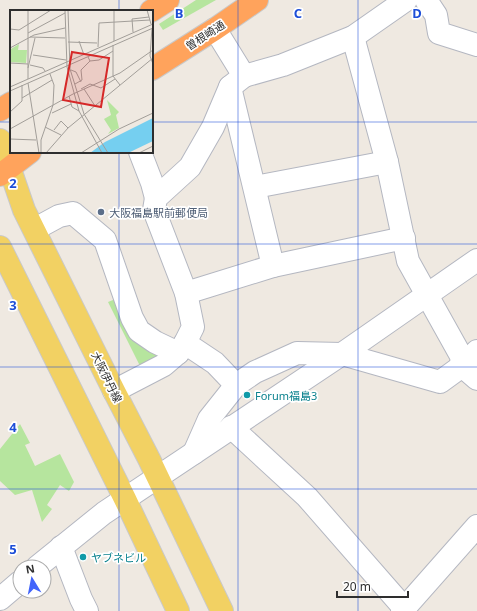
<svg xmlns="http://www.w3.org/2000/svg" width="477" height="611" font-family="'Noto Sans','Noto Sans JP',sans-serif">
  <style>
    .green { fill: #b6e59e }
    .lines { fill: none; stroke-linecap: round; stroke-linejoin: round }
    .minor-casing { stroke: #b4b7c1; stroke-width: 24 }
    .major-casing { stroke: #c9c9c9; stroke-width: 24 }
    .highway-casing { stroke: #c9c9c9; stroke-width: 24 }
    .minor { stroke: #fff; stroke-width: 22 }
    .major { stroke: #f2d163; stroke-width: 22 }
    .highway { stroke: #ffa35c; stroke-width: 22 }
    .grid { fill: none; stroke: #1d4ed8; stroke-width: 1; stroke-opacity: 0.55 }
    .service-dot { fill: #5c6f8a; stroke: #fff; stroke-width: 1.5 }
    .culture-dot { fill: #0f9aa8; stroke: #fff; stroke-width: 1.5 }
    .labels { text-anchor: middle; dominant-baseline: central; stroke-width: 3.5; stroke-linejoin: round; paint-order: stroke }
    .street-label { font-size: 11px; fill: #2e2e2e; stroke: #fff }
    .service-label { font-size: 11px; fill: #4e5e75; stroke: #fff; text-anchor: start }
    .culture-label { font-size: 11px; fill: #0d838f; stroke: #fff; text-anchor: start }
    .inset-road { fill: none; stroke: #a29e99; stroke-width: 1 }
    .view { fill: #d62828; fill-opacity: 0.15; stroke: #d62828; stroke-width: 2 }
    .inset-edge { fill: none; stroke: #2e2e2e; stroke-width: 2 }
    .grid-label { font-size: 13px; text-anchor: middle; font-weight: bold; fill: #1d4ed8; stroke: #fff; stroke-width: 3.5; stroke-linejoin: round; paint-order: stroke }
  </style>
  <rect width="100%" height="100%" fill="#efe9e1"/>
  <g class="green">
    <polygon points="196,0 216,0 163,30 159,24"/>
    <polygon points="118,298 166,356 141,368 108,302"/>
    <polygon points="20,424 30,443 25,445 35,466 60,454 74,482 69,491 60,485 47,505 52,509 42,522 32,490 15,495 0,481 0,449"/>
  </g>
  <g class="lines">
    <defs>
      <g id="minor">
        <polyline points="426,0 436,15 439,33 477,45"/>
        <polyline points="215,29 244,76 283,65 353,37 406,0"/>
        <polyline points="353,37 387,162 408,261 461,356 462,366 477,379"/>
        <polyline points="230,87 273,266"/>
        <polyline points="140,152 152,183 156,198"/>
        <polyline points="255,187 387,162"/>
        <polyline points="35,229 59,216 73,213 105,240 132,318 139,331 155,342 178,353"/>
        <polyline points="186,293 273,266 404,238"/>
        <polyline points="185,343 215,363 236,385"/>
        <polyline points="114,391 164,365 178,353 185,343 193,327 186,293 154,210 156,198 190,167 213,127 230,87 244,76"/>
        <polyline points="231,427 307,497 404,608"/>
        <polyline points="194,453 209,419 236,385 255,372 297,353 342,354 440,382 462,366 477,351"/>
        <polyline points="61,547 81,599 87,611"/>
        <polyline points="37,567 104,513 342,354 477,260"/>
        <polyline points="0,599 20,582"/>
        <polyline points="402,611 477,526"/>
      </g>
      <g id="major">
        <polyline points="0,140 24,210 114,391 149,459 222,611"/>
        <polyline points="0,247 125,499 178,611"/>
      </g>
      <g id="highway">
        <polyline points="151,11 168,0"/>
        <polyline points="152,69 215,29 257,0"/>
        <polyline points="0,110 11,103"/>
        <polyline points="0,175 30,152"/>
      </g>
    </defs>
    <use href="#minor" class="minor-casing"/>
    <use href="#major" class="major-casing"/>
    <use href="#highway" class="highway-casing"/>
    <use href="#minor" class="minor"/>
    <use href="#major" class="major"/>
    <use href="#highway" class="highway"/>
  </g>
  <path class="grid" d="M119,0V11M238,0V611M358,0V611M0,122H11M152,122H477M119,152V611M0,244H477M0,367H477M0,489H477"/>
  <circle class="service-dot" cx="101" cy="212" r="4"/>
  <g class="culture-dot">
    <circle cx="247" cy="395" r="4"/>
    <circle cx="83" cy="557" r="4"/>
  </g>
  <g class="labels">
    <g class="street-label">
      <text transform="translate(205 35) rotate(-33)">曽根崎通</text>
      <text transform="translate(107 377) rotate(64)">大阪伊丹線</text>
    </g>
    <g class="service-label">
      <text x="109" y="212">大阪福島駅前郵便局</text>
    </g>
    <g class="culture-label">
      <text x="255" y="395">Forum福島3</text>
      <text x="91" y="557">ヤブネビル</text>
    </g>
  </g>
  <g transform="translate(10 10)">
    <rect width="143" height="143" fill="#efe9e1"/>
    <path d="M9,34L8,40H17L16,53L0,52L1,39ZM97,90L109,102L106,105L109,118L98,124L101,120L94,109L101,105Z" fill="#b6e59e"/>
    <path d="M143,108V131L118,143H80L95,132Z" fill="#75cff0"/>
    <path class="inset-road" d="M55,0L57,57L69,101L92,143M58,0L60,59L74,104L98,143M137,0L141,14M142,18L140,46L143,54M0,19L9,20L41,0M123,22L122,9L139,7M18,23L55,3M20,27L55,28M69,31L74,45M104,31V0M58,32L87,33M103,35V66L110,75M88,37L89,13L140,10M0,38L24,25L55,18M23,45L56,50M78,47L80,51L89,50L103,41M0,53L18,54M20,55L33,58L35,61M18,58L25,28M61,60L66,62L71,72M18,69V0M18,73L29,143M65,74L72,70L71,60L80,51M0,77L143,14M71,79L80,74L91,78L105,69M74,79L85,96M0,81L143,18M59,86L62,97L69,101M12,88L42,70M0,102L12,91V75M42,103L61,94M35,117L51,125M0,119L63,84L110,63L143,40M44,120L51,111L58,118M0,129L26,130M31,143V130L43,95L44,75L40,64M36,143L58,118L143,48M71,143L109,119L143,103M129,143L143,136"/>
    <path class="view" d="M62,42L99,48L91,97L53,90Z"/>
    <rect width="143" height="143" class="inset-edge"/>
  </g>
  <g class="grid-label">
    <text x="179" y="18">B</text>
    <text x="298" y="18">C</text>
    <text x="417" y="18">D</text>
    <text x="13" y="188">2</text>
    <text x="13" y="310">3</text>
    <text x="13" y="432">4</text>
    <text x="13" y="554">5</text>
  </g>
  <g transform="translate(32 579) rotate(350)"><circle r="19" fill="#ffffff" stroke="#ababab"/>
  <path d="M0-3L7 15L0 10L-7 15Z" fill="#4264fb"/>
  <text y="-6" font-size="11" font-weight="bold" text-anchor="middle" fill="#2e2e2e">N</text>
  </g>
  <path d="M337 591v6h71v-6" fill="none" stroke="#2e2e2e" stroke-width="2"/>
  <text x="343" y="591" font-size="12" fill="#2e2e2e" stroke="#ffffff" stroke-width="3" paint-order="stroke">20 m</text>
</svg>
